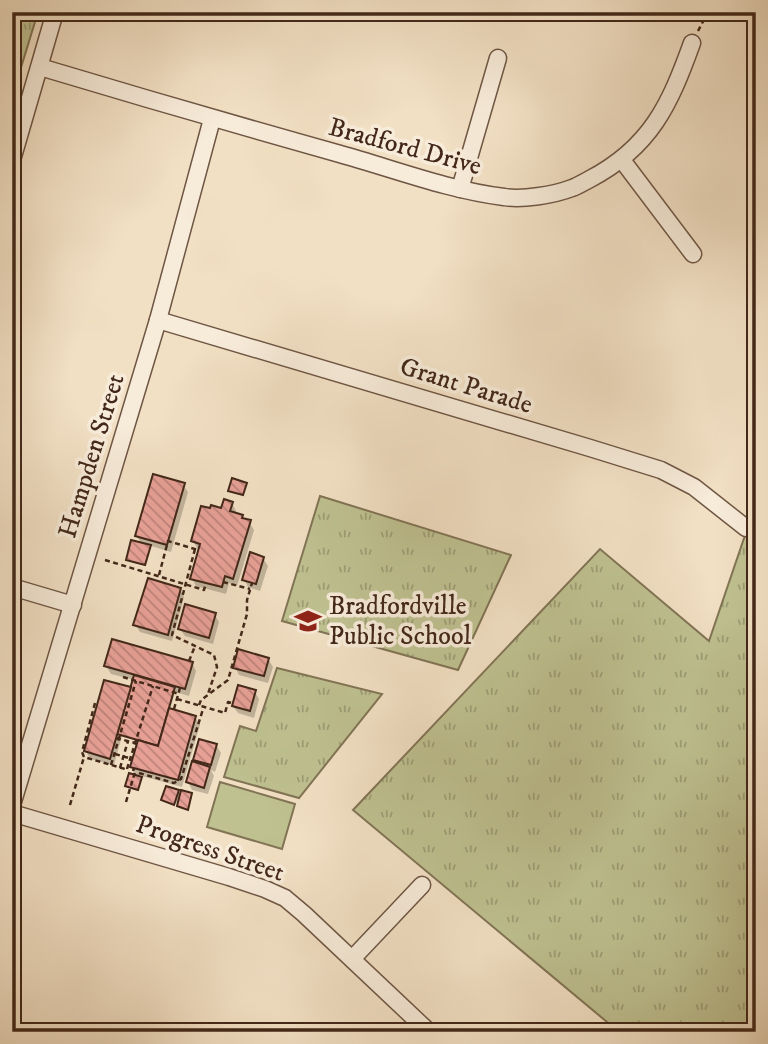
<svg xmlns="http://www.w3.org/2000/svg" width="768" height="1044" font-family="'IM FELL DW Pica',serif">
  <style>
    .grass { fill: url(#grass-tufts); stroke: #817455; stroke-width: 2 }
    .pitch { fill: #bfc191; stroke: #817455; stroke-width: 2 }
    .shadow { fill: #0003 }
    .building { fill: url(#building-back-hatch); stroke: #432819; stroke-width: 2 }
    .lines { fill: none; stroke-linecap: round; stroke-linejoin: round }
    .minor-casing { stroke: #6f5644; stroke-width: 19 }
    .path { stroke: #432819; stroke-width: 2.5; stroke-dasharray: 5 3.5; stroke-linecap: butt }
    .minor { stroke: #f7ebd9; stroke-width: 16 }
    .labels { text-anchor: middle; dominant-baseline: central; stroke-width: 7; stroke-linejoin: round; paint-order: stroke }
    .street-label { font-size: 26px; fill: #432819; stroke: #f7ebd9 }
    .poi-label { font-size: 26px; fill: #432819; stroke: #f7ebd9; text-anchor: start }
  </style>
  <defs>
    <pattern id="grass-tufts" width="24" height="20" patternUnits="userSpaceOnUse" patternTransform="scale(1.75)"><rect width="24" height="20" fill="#bfc191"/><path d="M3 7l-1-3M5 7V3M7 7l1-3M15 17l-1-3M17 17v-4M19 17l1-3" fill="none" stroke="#9d9d76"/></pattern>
    <pattern id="building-back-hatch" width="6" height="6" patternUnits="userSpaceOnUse" patternTransform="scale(1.75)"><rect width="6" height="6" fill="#e7a096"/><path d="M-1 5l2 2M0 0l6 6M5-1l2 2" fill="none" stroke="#bd827a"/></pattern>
  </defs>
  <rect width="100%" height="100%" fill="#f2e0c4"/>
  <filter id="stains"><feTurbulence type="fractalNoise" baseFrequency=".00286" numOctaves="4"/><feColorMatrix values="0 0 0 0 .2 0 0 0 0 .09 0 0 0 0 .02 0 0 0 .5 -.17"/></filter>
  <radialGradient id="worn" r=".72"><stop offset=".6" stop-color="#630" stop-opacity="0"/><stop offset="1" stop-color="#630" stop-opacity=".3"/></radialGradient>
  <g class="grass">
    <polygon points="12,12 38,12 12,97"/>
    <polygon points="320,496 511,555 458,670 282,621"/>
    <polygon points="756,503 756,1032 619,1032 353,810 600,549 709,641"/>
    <polygon points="277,668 382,694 299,798 224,777 240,726 256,731"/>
  </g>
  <polygon class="pitch" points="220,782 295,804 282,849 207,827"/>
  <g class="shadow">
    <polygon points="183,485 188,492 171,552 151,546 146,566 129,561 128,560 142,545 137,536"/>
    <polygon points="232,503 236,511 235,514 242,516 244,520 249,522 254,530 237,586 229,583 226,594 196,586 192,578 200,549 197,548 193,541 222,510"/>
    <polygon points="263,558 268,566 260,591 248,587 244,579"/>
    <polygon points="180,589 184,597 172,641 140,632 135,624"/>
    <polygon points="215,615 219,622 213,644 185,636 180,629"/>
    <polygon points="268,659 273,667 268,683 239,675 235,667"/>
    <polygon points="192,663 196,671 189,696 175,692 170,710 195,717 200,725 182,787 138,775 141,781 138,791 128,788 127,786 138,778 132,767 140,741 122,736 114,765 90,759 86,751 131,689 135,680 111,674 106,666"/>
    <polygon points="255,692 259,699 254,718 238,713 233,706"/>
    <polygon points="216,745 221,753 215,772 211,770 214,776 208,794 192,790 188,782 198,765 195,760"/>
    <polygon points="178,791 181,797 191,795 192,797 188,810 179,808 176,802 175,805 163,800"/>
  </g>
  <g class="building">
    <polygon points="153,474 185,483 167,545 135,536"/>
    <polygon points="232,478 247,483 243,495 228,491"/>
    <polygon points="224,499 233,502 230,511 243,515 242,518 251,520 233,579 225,576 222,587 190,579 200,544 191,541 201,506 210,508 211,505 221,508"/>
    <polygon points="131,540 151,545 145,565 126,560"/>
    <polygon points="250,552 264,557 256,584 242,580"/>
    <polygon points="148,578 181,588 168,635 133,625"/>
    <polygon points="185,604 216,613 209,638 178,629"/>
    <polygon points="112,639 193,662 185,689 104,666"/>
    <polygon points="238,649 269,658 264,676 233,668"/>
    <polygon points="134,675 175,687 158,746 117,734"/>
    <polygon points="104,680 131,687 110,759 84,751"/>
    <polygon points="238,685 256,690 250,711 232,706"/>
    <polygon points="169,708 196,716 178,780 130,767 138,740 158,746"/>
    <polygon points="199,739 217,744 211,765 193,760"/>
    <polygon points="192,761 210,767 204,788 186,782"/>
    <polygon points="129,773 142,777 138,790 125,786"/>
    <polygon points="166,786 179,790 174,805 161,800"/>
    <polygon points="181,790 192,793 188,810 177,806"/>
  </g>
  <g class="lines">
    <defs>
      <g id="minor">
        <path d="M40,67C140,97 240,126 340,154C394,169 448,190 504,197C522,200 554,195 572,188C578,186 584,182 590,179C651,147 670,104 692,43"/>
        <polyline points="12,160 55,12"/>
        <polyline points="622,160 693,254"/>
        <polyline points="460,189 498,58"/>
        <polyline points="158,320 590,448 661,470 694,487 746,528"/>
        <polyline points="12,587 73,605"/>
        <polyline points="12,805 158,320 212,119"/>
        <polyline points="12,813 229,877 265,889 285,898 304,914 429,1032"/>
        <polyline points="352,959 422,885"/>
      </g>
    </defs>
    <use href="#minor" class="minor-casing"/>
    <g class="path">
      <polyline points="698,31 708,12"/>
      <polyline points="195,549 172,635 214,655 217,667 208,694"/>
      <polyline points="105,560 204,590 206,583"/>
      <polyline points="159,575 168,541 198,550"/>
      <polyline points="223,582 250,589"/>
      <polyline points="189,661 195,646"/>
      <polyline points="123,677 179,694"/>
      <polyline points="177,699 225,713 228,702 232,703"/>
      <polyline points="95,703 82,752 84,757 125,769"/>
      <polyline points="199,705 201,700 228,680 247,614 247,600 252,583"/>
      <polyline points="174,709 180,688"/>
      <polyline points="116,738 135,743"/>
      <polyline points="115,754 132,759"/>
      <polyline points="111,765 136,681"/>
      <polyline points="120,768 128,741"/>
      <polyline points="127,769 153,686"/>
      <polyline points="133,771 134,768"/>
      <polyline points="139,773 174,783 181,779 204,706"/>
      <polyline points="126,802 135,772"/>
      <polyline points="70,805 84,757"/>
    </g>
    <use href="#minor" class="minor"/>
  </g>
  <defs>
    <symbol id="school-bare" viewBox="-9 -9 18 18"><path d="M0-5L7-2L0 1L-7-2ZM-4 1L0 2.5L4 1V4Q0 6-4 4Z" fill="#8f2418" stroke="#f7ebd9" stroke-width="2.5" paint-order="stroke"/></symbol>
  </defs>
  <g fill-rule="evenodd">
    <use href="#school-bare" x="289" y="602" width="38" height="38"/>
  </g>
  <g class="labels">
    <g class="street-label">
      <text transform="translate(405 147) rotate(15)">Bradford Drive</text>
      <text transform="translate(466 386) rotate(17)">Grant Parade</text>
      <text transform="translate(92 456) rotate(-73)">Hampden Street</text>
      <text transform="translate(210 849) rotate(19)">Progress Street</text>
    </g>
    <g class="poi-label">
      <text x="329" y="606">Bradfordville<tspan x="329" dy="30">Public School</tspan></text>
    </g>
  </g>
  <rect width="768" height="1044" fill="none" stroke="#f2e0c4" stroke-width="42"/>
  <rect x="14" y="14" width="740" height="1016" fill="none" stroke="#432819" stroke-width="3.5"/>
  <rect x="21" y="21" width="726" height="1002" fill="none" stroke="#432819" stroke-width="2"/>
  <rect width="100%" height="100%" filter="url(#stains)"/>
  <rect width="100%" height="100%" fill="url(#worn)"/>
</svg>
